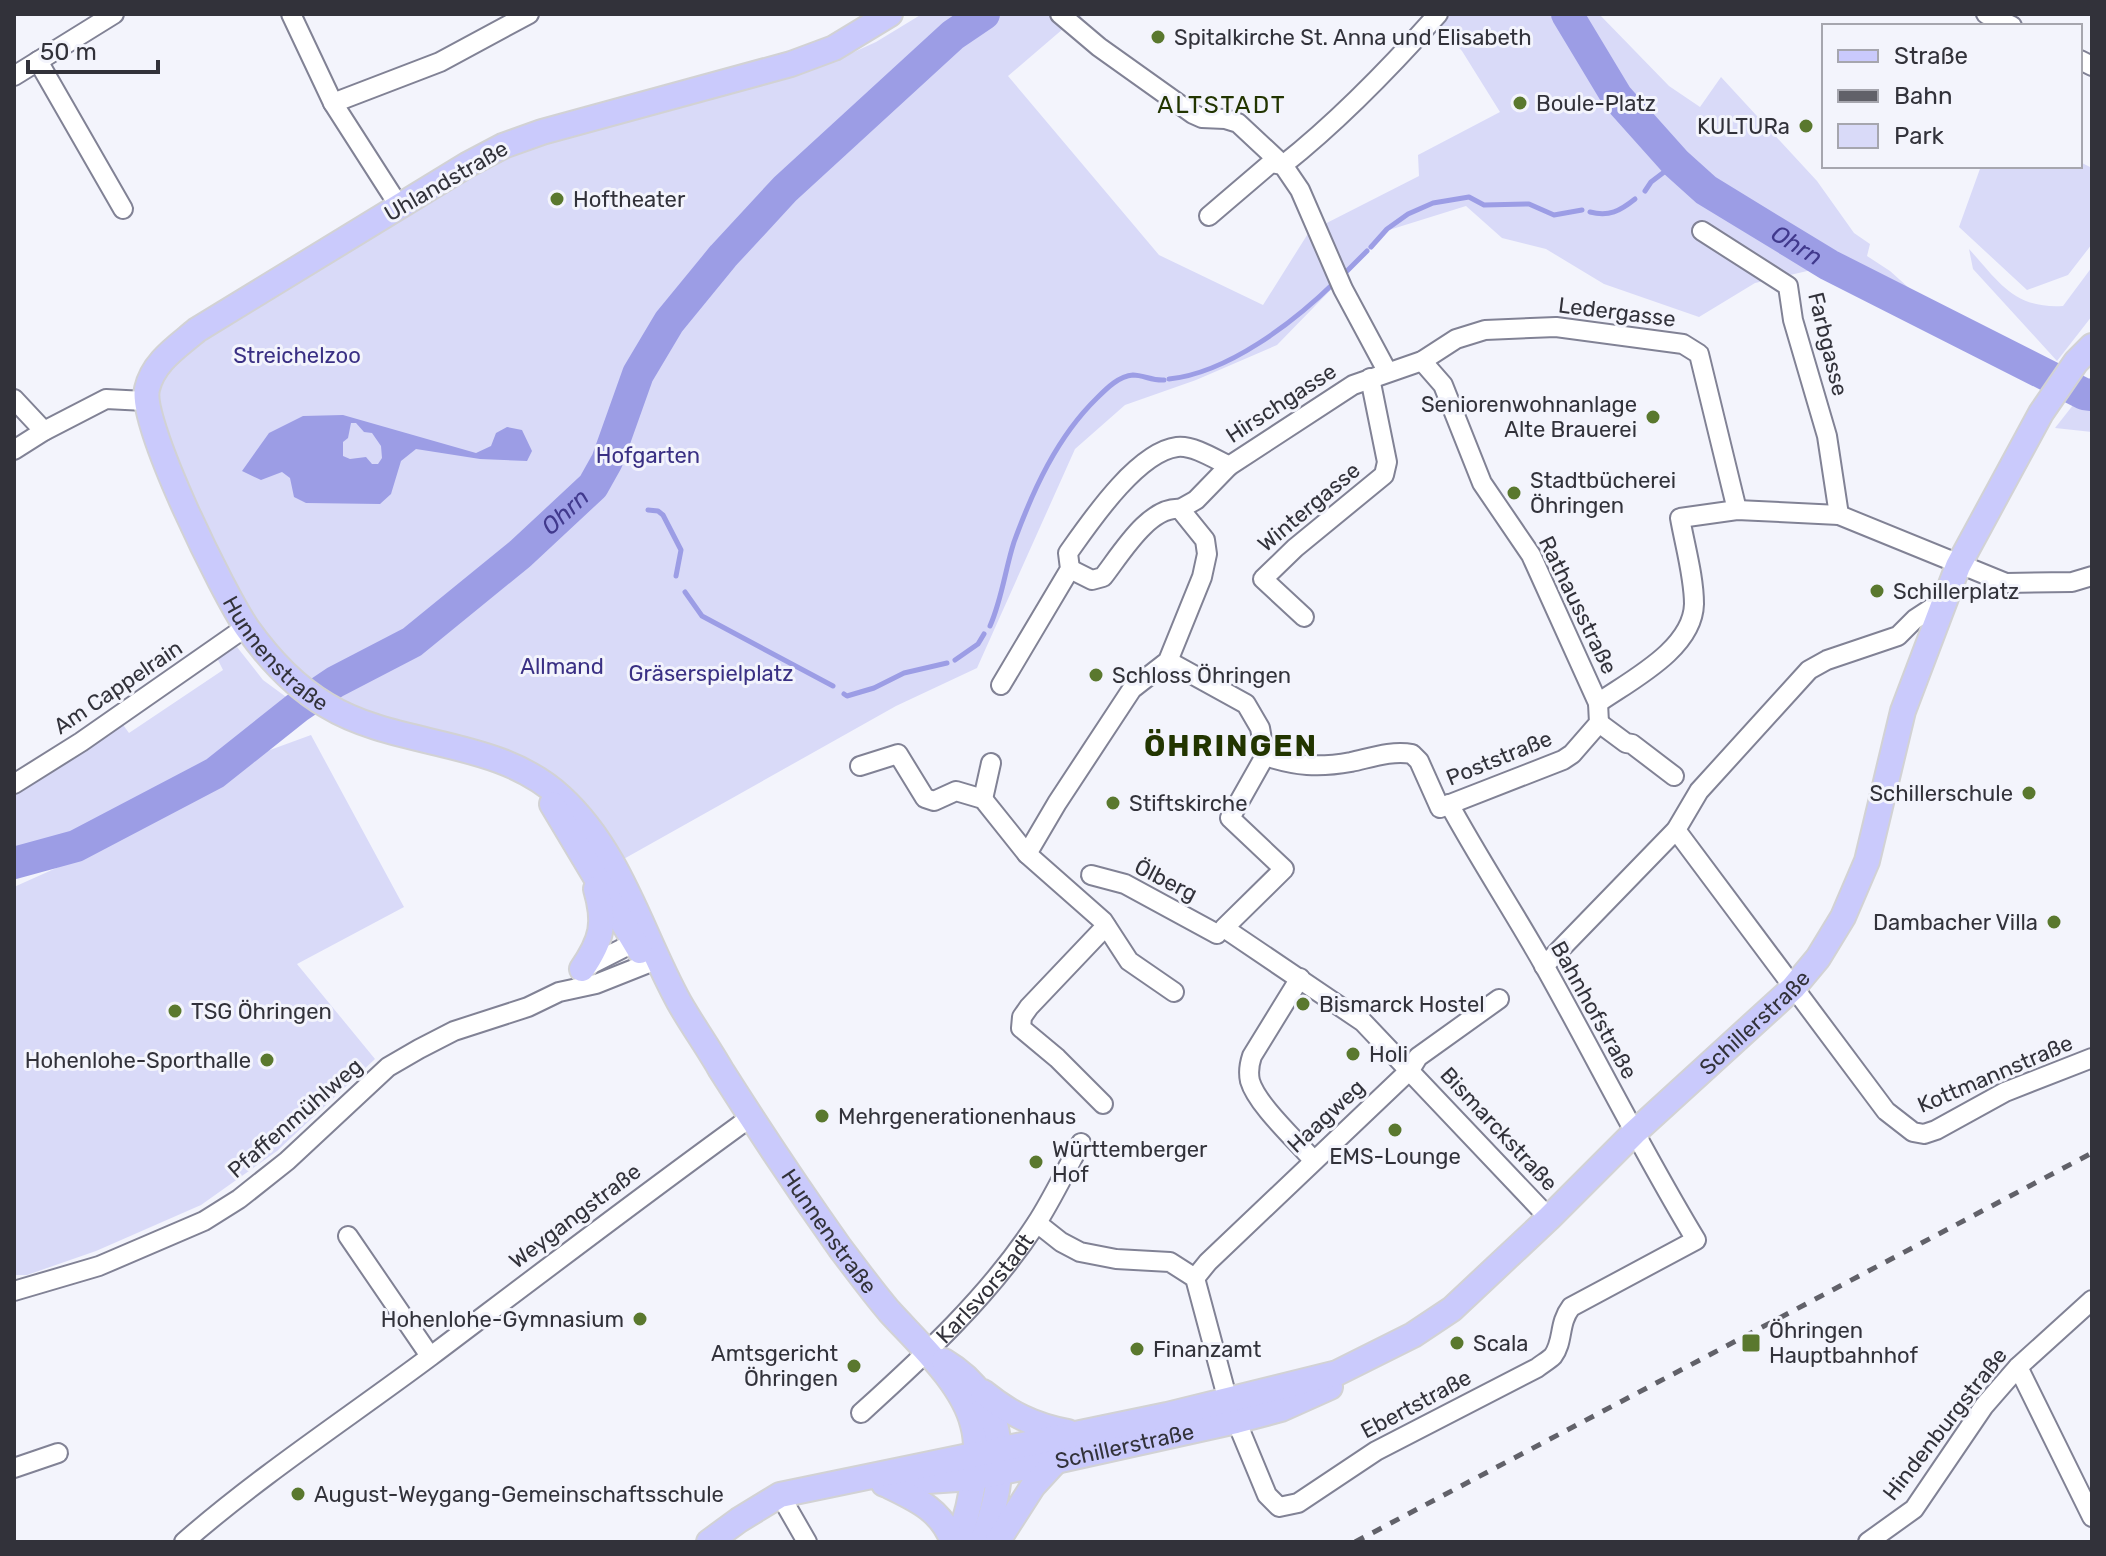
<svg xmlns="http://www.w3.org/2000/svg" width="2106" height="1556" font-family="Rubik,sans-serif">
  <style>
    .green { fill: #d9daf8 }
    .water { fill: #9c9de5; fill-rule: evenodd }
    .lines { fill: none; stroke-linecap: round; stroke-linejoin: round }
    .stream { stroke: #9c9de5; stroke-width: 5 }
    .river { stroke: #9c9de5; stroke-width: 32 }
    .minor-casing { stroke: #818295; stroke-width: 22 }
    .major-casing { stroke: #d2d2d4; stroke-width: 28 }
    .minor { stroke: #fff; stroke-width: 18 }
    .major { stroke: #cacafc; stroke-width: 24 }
    .rail { stroke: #616169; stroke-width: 5; stroke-dasharray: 10 10; stroke-linecap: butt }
    .poi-dot { fill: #5a782e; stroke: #f3f4fc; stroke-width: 3 }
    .labels { text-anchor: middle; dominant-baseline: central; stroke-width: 6; stroke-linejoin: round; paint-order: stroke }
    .poi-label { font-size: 22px; fill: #32323a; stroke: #f3f4fc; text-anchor: start }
    .street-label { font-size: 22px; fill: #32323a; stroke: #f3f4fc }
    .park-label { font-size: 22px; fill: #3a3084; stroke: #f3f4fc }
    .neighbourhood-label { font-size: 24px; letter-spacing: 2px; fill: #223500; stroke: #f3f4fc }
    .water-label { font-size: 24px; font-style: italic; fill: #41398d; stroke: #f3f4fc }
    .district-label { font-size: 30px; font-weight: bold; letter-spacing: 2px; fill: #223500; stroke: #f3f4fc }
  </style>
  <rect width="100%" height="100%" fill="#f3f4fc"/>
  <g class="green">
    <polygon points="922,14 1086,14 1071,22 1008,76 1159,255 1263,305 1309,232 1419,176 1418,155 1500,112 1462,51 1428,14 1599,14 1669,86 1700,107 1721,77 1817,181 1854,233 1870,244 1867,256 1890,271 1919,297 1906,313 1816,269 1755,283 1699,317 1604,284 1546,249 1502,238 1466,206 1389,230 1277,345 1196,380 1125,405 1075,449 977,668 896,706 613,865 560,795 296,692 237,627 147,388 153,372 467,165 791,64 832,62 876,42"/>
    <polygon points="2080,162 2092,168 2092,244 2068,275 2027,290 1959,227 1981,166 2080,166"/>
    <path d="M1969,249C1999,282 2014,309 2063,306L2092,267V316L2057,361L1973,269Z"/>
    <polygon points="2092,381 2092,432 2055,428"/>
    <polygon points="237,647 263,680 297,705 163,796 74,840 14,856 14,793 121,722 129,733 223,670 217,658"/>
    <polygon points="311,735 404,907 297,964 375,1059 277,1151 201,1205 96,1251 27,1275 14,1275 14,887 83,856 259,754"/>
  </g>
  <path class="water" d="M343,415L476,453L491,446L496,433L507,427L522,430L532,451L527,461L480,459L416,449L401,461L391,494L380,504L306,503L294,497L290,478L282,472L261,480L242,471L269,433L303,416ZM351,423H356L364,432L372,433L381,446L382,458L378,464H372L366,457L350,459L343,456V442L348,438Z"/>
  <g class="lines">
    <g class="stream">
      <polyline points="1645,191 1651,182 1676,163"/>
      <path d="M1590,212C1609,217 1620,211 1635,199"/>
      <polyline points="1371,247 1387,229 1408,214 1433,203 1469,197 1484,205 1529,204 1554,215 1582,210"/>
      <polyline points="1343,275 1367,251"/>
      <path d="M1169,379C1228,373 1294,322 1335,282"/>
      <polyline points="648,510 658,511 663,515 681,550 676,576"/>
      <polyline points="685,592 702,616 833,686"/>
      <path d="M990,626C1002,599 1005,570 1014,542C1033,490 1057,437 1097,398C1107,388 1119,376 1133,375C1143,375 1153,381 1164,380"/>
      <polyline points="955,660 978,644 984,634"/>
      <polyline points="844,694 847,696 874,688 904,673 947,663"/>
    </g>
    <g class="river">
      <path id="s1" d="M1567,14L1617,97L1676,163L1706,190L1829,265L2084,394L2092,395"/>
      <path id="s2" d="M14,863L76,846L215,773L298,707L335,682L412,642L520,554L593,486L607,461L638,374L669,322L723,256L785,189L953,35L984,14"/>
    </g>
    <defs>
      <g id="minor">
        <polyline points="291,14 333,103 399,206"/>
        <polyline points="1060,14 1099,47 1193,114 1202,118 1225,119 1238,123 1283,165 1300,190 1343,289 1387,371"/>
        <polyline points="1986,14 2012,26"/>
        <polyline points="2080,60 2092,66"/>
        <polyline points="38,61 123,209"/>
        <polyline points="14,76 114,14"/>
        <polyline points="333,103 440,62 529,14"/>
        <path d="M1283,165C1340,120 1390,68 1438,14"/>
        <polyline points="1209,216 1271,163 1283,165"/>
        <polyline points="1702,231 1788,286 1793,320 1827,436 1839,515"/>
        <polyline points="14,399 44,431"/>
        <polyline points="14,450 44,431 106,399 145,401"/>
        <path d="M1070,569L1092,580L1103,577C1121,554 1149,506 1180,509"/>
        <polyline points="1304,617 1263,579 1295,548 1384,475 1387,462 1370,378"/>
        <polyline points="1168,661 1246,704 1260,728 1265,756 1230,818 1284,869 1224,928 1363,1022 1549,1218"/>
        <path d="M1001,685L1070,569L1068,553C1090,522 1137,452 1177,447C1193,445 1215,459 1229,466"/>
        <path d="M1598,703C1631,680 1693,649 1694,604C1694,577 1685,546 1680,518L1737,510L1839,515L2006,583L2072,582L2092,576"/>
        <polyline points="1599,723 1626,743 1632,744 1674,776"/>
        <path d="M1265,756C1296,766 1318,768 1351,762C1370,758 1392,750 1412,754L1419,761L1440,808L1563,760L1572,754L1599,723L1598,703L1531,555L1482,483L1443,385L1422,361"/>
        <polyline points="860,766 898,754 925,798 934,801 956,791 983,799 1027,854 1103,921 1129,961 1174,992"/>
        <polyline points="14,784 81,742 246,627"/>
        <polyline points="983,799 991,763"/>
        <polyline points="1676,830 1886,1111 1913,1132 1924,1134 1936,1130 2005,1092 2092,1058"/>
        <polyline points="1027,854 1057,803 1132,689 1168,661 1202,577 1207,554 1205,540 1180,509 1196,500 1229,466 1353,385 1422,361 1456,339 1485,330 1556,327 1683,344 1699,354 1737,510"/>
        <polyline points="1091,875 1125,884 1217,934"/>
        <polyline points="1544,966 1676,830 1699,791 1809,670 1827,660 1898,636 1915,619 1944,600"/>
        <polyline points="584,968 643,938"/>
        <path d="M1300,978L1252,1056C1249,1065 1248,1072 1250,1081C1257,1105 1296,1140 1313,1160"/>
        <polyline points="1103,1104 1057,1058 1021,1028 1022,1017 1029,1007 1106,926"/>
        <path d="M1037,1223L1061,1242L1080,1252L1116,1259L1170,1262L1195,1278L1228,1401L1267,1495L1279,1507L1298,1503L1376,1451L1537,1368C1542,1364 1549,1360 1553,1356C1564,1341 1558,1324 1571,1307L1696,1240C1642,1151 1596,1058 1545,967C1514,912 1479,859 1449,804"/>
        <polyline points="348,1236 430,1356"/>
        <polyline points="1195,1278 1208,1262 1410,1070 1418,1057 1499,999"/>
        <polyline points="14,1291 99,1266 204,1221 239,1199 287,1161 388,1067 419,1049 454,1031 528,1007 559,992 596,984 659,959"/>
        <polyline points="2018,1367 2092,1517"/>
        <path id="s3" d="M861,1413C924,1356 989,1296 1036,1224C1053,1198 1066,1169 1081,1143"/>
        <polyline points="14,1468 58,1453"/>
        <polyline points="780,1495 807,1542"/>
        <path d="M184,1542C262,1474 348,1418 431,1356C537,1276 643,1195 751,1117"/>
        <polyline points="1868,1542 1914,1509 1984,1406 2018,1367 2092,1300"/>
      </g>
      <g id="major">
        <path id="s4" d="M890,14L834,48L791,64L542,132L503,146L467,165L197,330C177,347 153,362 147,389C139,423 224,595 247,628C269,659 294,686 326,705C398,749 496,737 561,797C621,852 641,933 679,1002C692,1025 708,1047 721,1070C759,1130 799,1190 840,1248C856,1269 872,1291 889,1311C917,1342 963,1383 973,1425C982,1457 969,1511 958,1542"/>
        <polyline points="552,804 640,951"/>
        <path d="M582,969C602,940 606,923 596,889"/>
        <path d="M944,1361C1013,1402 1008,1476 982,1542"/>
        <path d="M983,1392C1009,1413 1034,1426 1068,1432"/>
        <path id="s5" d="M884,1484L972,1478L1056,1461L1236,1421L1281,1409L1330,1387"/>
        <path d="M889,1486C918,1500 942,1511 953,1542"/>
        <path id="s6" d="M709,1542L739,1520L780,1495L1167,1415L1337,1373L1413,1335L1452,1309L1549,1218L1634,1133L1793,988L1818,958L1843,917L1867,861L1903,711L1958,566L2041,413L2076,362L2092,346"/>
        <polyline points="997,1542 1033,1486 1056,1461"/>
      </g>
    </defs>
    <use href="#minor" class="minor-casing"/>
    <use href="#major" class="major-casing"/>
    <use href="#minor" class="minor"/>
    <use href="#major" class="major"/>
    <polyline class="rail" points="1355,1542 2092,1153"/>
  </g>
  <g class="poi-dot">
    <circle cx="1158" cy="37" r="8"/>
    <circle cx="1520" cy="103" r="8"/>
    <circle cx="1806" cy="126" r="8"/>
    <circle cx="557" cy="199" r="8"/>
    <circle cx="1653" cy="417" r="8"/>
    <circle cx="1514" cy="493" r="8"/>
    <circle cx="1877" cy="591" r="8"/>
    <circle cx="1096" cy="675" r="8"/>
    <circle cx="2029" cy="793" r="8"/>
    <circle cx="1113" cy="803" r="8"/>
    <circle cx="2054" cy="922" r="8"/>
    <circle cx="1303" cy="1004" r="8"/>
    <circle cx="175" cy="1011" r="8"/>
    <circle cx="1353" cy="1054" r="8"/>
    <circle cx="267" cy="1060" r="8"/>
    <circle cx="822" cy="1116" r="8"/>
    <circle cx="1395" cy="1130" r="8"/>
    <circle cx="1036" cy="1162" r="8"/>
    <circle cx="640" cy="1319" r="8"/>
    <circle cx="1457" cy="1343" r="8"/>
    <rect x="1741" y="1333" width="20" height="20" rx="4"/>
    <circle cx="1137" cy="1349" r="8"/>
    <circle cx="854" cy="1366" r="8"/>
    <circle cx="298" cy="1494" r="8"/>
  </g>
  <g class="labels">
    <g class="poi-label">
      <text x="1174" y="37">Spitalkirche St. Anna und Elisabeth</text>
      <text x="1536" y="103">Boule-Platz</text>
      <text x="1790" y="126" text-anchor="end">KULTURa</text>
      <text x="573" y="199">Hoftheater</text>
      <text x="1637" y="404" text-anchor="end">Seniorenwohnanlage<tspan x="1637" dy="25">Alte Brauerei</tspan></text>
      <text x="1530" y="480">Stadtbücherei<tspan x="1530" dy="25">Öhringen</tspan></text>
      <text x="1893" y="591">Schillerplatz</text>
      <text x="1112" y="675">Schloss Öhringen</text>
      <text x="2013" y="793" text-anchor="end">Schillerschule</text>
      <text x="1129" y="803">Stiftskirche</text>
      <text x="2038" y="922" text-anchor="end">Dambacher Villa</text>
      <text x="1319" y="1004">Bismarck Hostel</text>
      <text x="191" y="1011">TSG Öhringen</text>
      <text x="1369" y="1054">Holi</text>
      <text x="251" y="1060" text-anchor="end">Hohenlohe-Sporthalle</text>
      <text x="838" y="1116">Mehrgenerationenhaus</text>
      <text x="1052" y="1149">Württemberger<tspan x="1052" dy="25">Hof</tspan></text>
      <text x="1395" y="1156" text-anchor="middle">EMS-Lounge</text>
      <text x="624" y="1319" text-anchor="end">Hohenlohe-Gymnasium</text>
      <text x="1769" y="1330">Öhringen<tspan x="1769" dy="25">Hauptbahnhof</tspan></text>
      <text x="1473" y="1343">Scala</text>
      <text x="1153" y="1349">Finanzamt</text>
      <text x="838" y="1353" text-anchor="end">Amtsgericht<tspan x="838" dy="25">Öhringen</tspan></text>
      <text x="314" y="1494">August-Weygang-Gemeinschaftsschule</text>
    </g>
    <g class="street-label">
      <text transform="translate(446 181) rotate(-30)">Uhlandstraße</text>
      <text transform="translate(1617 312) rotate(7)">Ledergasse</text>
      <text transform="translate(1828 344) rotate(76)">Farbgasse</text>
      <text transform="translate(1281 403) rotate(-33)">Hirschgasse</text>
      <text transform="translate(1309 507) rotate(-40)">Wintergasse</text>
      <text transform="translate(1578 605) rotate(64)">Rathausstraße</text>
      <text stroke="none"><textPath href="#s4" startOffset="1146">Hunnenstraße</textPath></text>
      <text transform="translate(118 687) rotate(-34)">Am Cappelrain</text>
      <text transform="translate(1499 758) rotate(-22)">Poststraße</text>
      <text transform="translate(1166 880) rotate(27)">Ölberg</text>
      <text transform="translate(1594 1010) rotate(61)">Bahnhofstraße</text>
      <text stroke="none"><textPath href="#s6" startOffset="1204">Schillerstraße</textPath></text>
      <text transform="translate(1995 1074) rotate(-23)">Kottmannstraße</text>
      <text transform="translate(1326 1116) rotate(-43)">Haagweg</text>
      <text transform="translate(295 1118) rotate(-41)">Pfaffenmühlweg</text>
      <text transform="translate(1499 1129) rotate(47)">Bismarckstraße</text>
      <text transform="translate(575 1216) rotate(-37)">Weygangstraße</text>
      <text stroke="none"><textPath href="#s4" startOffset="1986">Hunnenstraße</textPath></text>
      <text stroke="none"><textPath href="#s3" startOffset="176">Karlsvorstadt</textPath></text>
      <text transform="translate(1416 1404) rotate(-28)">Ebertstraße</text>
      <text transform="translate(1945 1424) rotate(-52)">Hindenburgstraße</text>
      <text stroke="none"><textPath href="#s5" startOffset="244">Schillerstraße</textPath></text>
    </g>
    <g class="park-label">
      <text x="297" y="355">Streichelzoo</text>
      <text x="648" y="455">Hofgarten</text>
      <text x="562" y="666">Allmand</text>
      <text x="711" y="673">Gräserspielplatz</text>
    </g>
    <g class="neighbourhood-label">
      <text x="1222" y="105">ALTSTADT</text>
    </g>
    <g class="water-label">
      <text stroke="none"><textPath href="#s1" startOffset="332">Ohrn</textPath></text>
      <text stroke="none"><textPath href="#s2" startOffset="660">Ohrn</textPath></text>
    </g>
    <g class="district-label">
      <text x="1231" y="746">ÖHRINGEN</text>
    </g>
  </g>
  <rect width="2106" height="1556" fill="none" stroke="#32323a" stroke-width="32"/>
  <rect x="1822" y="24" width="260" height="144" fill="#f3f4fc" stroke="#a6a6ae" stroke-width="2"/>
  <rect x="1838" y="50" width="40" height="12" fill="#cacafc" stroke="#a6a6ae" stroke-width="2"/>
  <text x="1894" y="64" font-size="24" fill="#32323a">Straße</text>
  <rect x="1838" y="90" width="40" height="12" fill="#616169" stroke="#a6a6ae" stroke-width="2"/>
  <text x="1894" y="104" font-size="24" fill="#32323a">Bahn</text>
  <rect x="1838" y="124" width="40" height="24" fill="#d9daf8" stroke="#a6a6ae" stroke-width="2"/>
  <text x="1894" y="144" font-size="24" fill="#32323a">Park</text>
  <path d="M28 60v12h130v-12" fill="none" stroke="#32323a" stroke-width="4"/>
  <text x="40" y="60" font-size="24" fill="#32323a" stroke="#f3f4fc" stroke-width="6" paint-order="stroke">50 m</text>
</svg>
